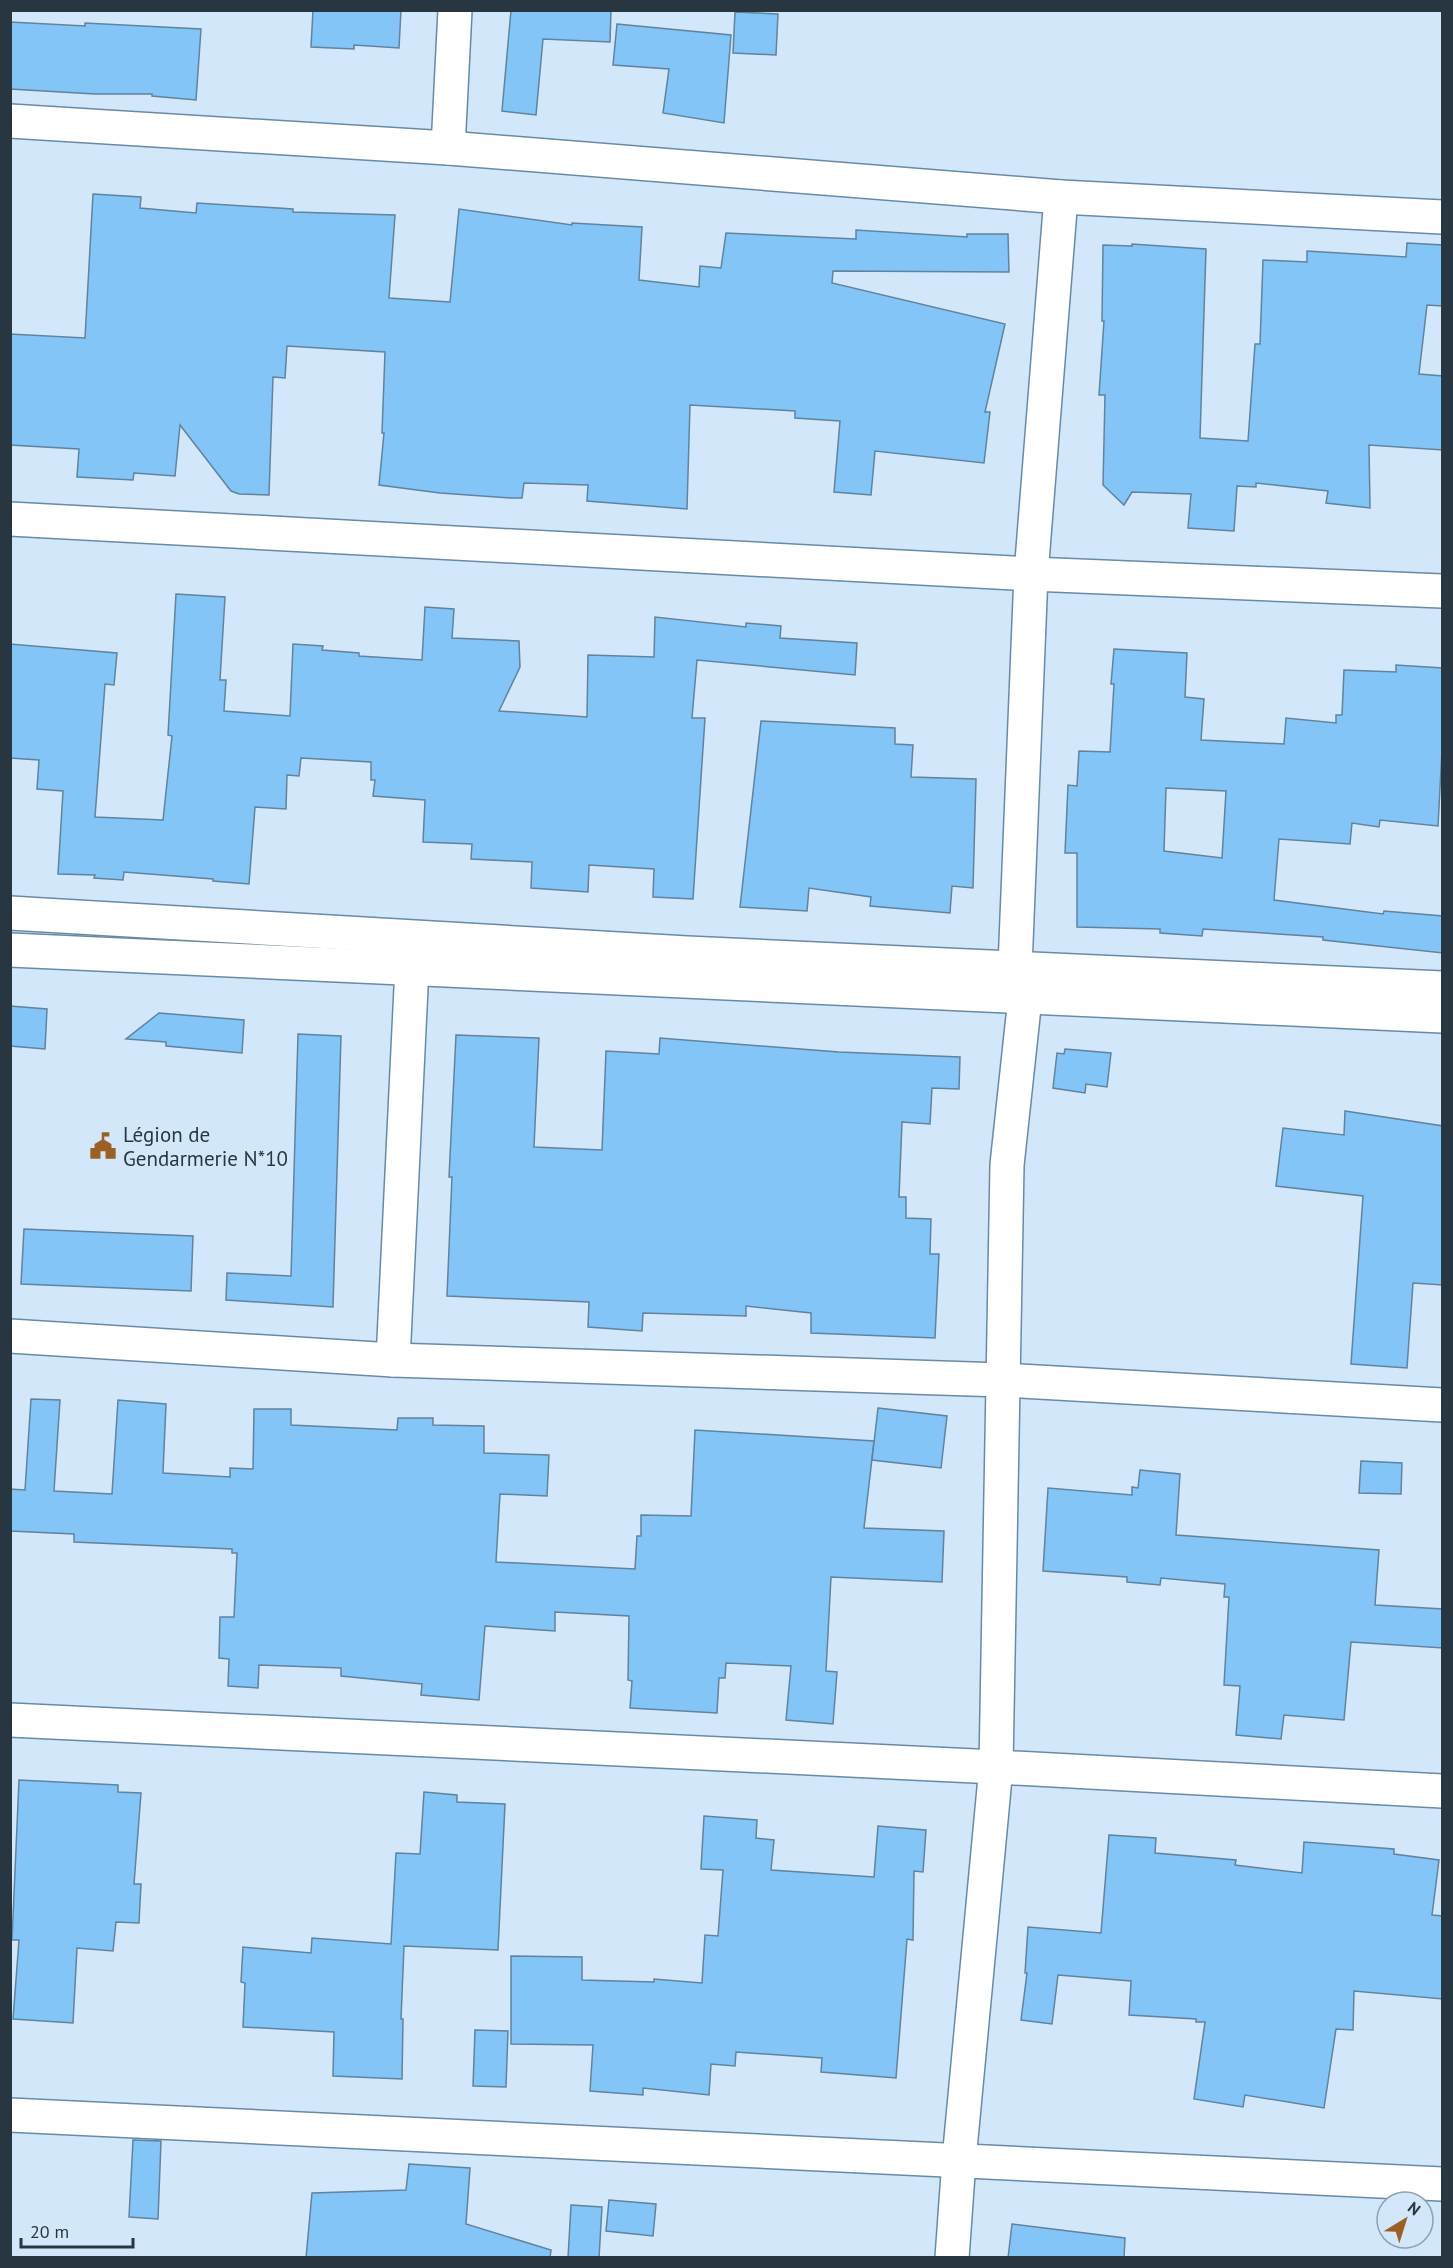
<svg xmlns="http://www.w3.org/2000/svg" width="1453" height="2268" font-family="'PT Sans',sans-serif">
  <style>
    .building { fill: #83c5f6; stroke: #60839e; stroke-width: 1.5; fill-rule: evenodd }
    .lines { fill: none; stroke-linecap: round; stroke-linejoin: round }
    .minor-casing { stroke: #688ba5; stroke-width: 36 }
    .tertiary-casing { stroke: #688ba5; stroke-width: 36 }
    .minor { stroke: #fff; stroke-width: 33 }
    .tertiary { stroke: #fff; stroke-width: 33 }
    .labels { text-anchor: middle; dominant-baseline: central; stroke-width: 4.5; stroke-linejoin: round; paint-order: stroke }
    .poi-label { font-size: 21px; fill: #273641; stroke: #d2e8fa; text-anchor: start }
  </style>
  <rect width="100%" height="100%" fill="#d2e8fa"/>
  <g class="building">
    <polygon points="313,10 401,10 399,48 354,45 354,49 311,47"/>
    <polygon points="511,10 611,10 610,42 543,39 536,115 502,111"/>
    <polygon points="735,12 778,14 776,55 733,53"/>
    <polygon points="10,22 85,26 85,23 201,29 196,100 152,96 152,94 95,94 10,89"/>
    <polygon points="617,24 731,35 724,123 663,113 669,69 613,65"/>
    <polygon points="93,194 141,197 140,208 196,213 197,203 293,209 293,212 395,215 389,298 450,302 459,209 572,225 572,223 642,227 639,280 699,287 700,266 721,268 726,233 856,239 856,230 967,237 967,234 1008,234 1009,272 833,271 832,283 1005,324 985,412 990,412 984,463 875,451 871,495 834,492 840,421 795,418 795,411 690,405 687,509 587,501 588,485 524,483 522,498 511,498 440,493 379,485 384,433 382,433 385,352 287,346 285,378 273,377 269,495 239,494 231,491 180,425 175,476 134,473 133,480 77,477 79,449 10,445 10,334 85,338"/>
    <polygon points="1407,243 1443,245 1443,306 1427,305 1419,374 1443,376 1443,450 1369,445 1370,508 1326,503 1328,491 1256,483 1256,487 1237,486 1234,531 1188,528 1191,494 1132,492 1124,505 1103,485 1105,395 1099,395 1104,321 1102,321 1103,245 1132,246 1132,244 1206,249 1200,438 1248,441 1255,344 1260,344 1263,260 1307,262 1307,251 1406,257"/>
    <polygon points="176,594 225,597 220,680 226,680 224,711 290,716 293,644 323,646 322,650 359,653 359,656 422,660 425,607 454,609 452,638 519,641 520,667 499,711 587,717 588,655 654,657 655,617 746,627 746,623 781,626 780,638 857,643 855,675 697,660 692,718 705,718 693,899 653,897 654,869 589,865 588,892 531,888 532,862 471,859 472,844 423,842 425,800 373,796 375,780 371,780 371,762 301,758 299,776 287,775 286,809 255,807 249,884 213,881 213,879 124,872 123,880 94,878 95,875 58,874 63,791 37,789 39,760 10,758 10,644 117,653 114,685 105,684 95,817 163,820 172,736 168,735"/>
    <path d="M1114,649L1187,653L1185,697L1204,699L1201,740L1284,744L1286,718L1336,723V715H1342L1344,670L1396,672V665L1443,668V732L1438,826L1380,820L1379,827L1352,823L1350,844L1279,839L1274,900L1383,914L1384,911L1443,916V953L1323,940V937L1203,929L1202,936L1160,933V929L1077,927V853H1065L1068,785L1077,786L1079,751L1110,752L1114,684H1111ZM1166,788L1226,791L1222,858L1164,851Z"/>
    <polygon points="761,721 895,728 895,744 913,745 911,777 976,779 973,888 952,886 950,913 870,906 871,897 809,888 807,911 740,907"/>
    <polygon points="10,1006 47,1009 45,1049 10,1046"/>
    <polygon points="159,1013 244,1020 242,1053 166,1046 166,1042 126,1039"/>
    <polygon points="298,1034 341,1036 333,1307 226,1300 227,1273 291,1276"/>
    <polygon points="456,1035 539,1038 534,1147 602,1150 606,1051 659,1054 660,1038 839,1052 960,1057 959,1089 932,1088 930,1124 902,1122 899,1197 906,1197 906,1218 931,1219 930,1254 939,1254 935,1338 811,1333 811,1313 746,1306 746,1316 643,1313 642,1331 588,1327 589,1302 447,1296 452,1177 449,1177"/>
    <polygon points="1065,1049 1111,1053 1107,1087 1086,1084 1085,1093 1053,1088 1057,1053 1064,1054"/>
    <polygon points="1345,1111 1443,1126 1443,1285 1413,1283 1407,1368 1351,1364 1363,1196 1276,1186 1283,1128 1344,1135"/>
    <polygon points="24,1229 193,1236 191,1291 21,1284"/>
    <polygon points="31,1399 60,1400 54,1491 112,1494 118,1400 166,1404 163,1473 230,1477 230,1468 253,1469 254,1409 291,1409 291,1425 397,1430 398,1418 433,1418 433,1425 484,1426 484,1453 549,1455 547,1496 500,1494 496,1562 635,1569 637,1536 641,1536 641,1515 691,1516 695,1430 874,1441 864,1528 944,1531 942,1582 831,1577 826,1671 837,1672 833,1724 786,1720 791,1666 726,1663 725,1678 719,1678 717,1713 630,1708 632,1681 628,1680 629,1616 555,1612 555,1631 485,1626 479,1700 421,1695 422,1684 341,1676 341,1668 259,1665 258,1688 228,1686 229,1659 219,1658 220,1617 234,1617 237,1553 232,1553 232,1549 74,1542 74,1534 10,1531 10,1489 25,1490"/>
    <polygon points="878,1408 947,1416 941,1468 872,1460"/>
    <polygon points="1361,1461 1402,1463 1401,1494 1359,1493"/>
    <polygon points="1140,1470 1180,1474 1176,1535 1379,1550 1375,1605 1443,1609 1443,1648 1351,1642 1344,1720 1284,1715 1281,1739 1236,1735 1240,1686 1224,1685 1229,1597 1224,1597 1225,1584 1161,1578 1160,1585 1127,1582 1127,1577 1043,1571 1048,1488 1132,1495 1132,1487 1138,1488"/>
    <polygon points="19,1780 118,1785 118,1792 141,1793 134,1884 141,1884 139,1923 116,1922 113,1951 77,1948 73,2023 13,2019 19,1940 12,1940"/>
    <polygon points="424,1792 457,1795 457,1802 505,1804 498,1950 404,1946 401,2019 403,2019 402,2079 333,2076 334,2032 243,2027 245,1983 241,1982 243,1947 311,1953 312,1938 391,1944 396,1853 420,1854"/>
    <polygon points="704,1816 757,1820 756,1838 774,1840 771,1870 874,1877 878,1826 926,1830 923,1872 914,1871 913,1940 907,1939 896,2078 821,2072 822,2058 736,2052 735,2066 711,2064 709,2095 643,2088 643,2095 590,2091 593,2045 511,2044 511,1956 582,1957 582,1980 654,1982 654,1979 702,1983 705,1935 718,1936 723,1870 701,1869"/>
    <polygon points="1109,1835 1156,1838 1155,1853 1236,1860 1235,1865 1302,1873 1304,1842 1394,1849 1394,1854 1439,1860 1432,1915 1443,1916 1443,1999 1354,1991 1353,2030 1336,2029 1324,2108 1245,2095 1243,2107 1194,2099 1205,2022 1196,2022 1196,2019 1129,2015 1131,1981 1058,1975 1052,2024 1021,2020 1027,1973 1025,1973 1028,1927 1101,1933"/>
    <polygon points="475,2030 508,2031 506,2087 473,2086"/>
    <polygon points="133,2140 161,2141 158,2219 129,2217"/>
    <polygon points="409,2164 470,2168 466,2224 551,2250 550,2258 306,2258 312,2193 406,2190"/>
    <polygon points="609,2200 656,2204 653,2236 606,2231"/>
    <polygon points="571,2205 602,2207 599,2258 568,2258"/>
    <polygon points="1012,2224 1125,2238 1124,2258 1008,2258"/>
  </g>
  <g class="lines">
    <defs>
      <g id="minor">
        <polyline points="10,121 448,148 1061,197 1442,217"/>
        <polyline points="448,148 455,10"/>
        <polyline points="10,519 1031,574 1442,591"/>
        <polyline points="1015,967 1031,574 1061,197"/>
        <polyline points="10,1336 393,1360 1002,1380 1442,1405"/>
        <polyline points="393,1360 412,967"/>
        <polyline points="10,1720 996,1767 1442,1791"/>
        <polyline points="10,2115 1442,2184"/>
        <polyline points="952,2258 959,2160 996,1767 1007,1165 1025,998"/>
      </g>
      <g id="tertiary">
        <polyline points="10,913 687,953 1442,988"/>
        <polyline points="10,950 1442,1016"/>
      </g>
    </defs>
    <use href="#minor" class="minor-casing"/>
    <use href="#tertiary" class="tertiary-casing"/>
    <use href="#minor" class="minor"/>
    <use href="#tertiary" class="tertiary"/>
  </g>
  <defs>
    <symbol id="civic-bare" viewBox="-9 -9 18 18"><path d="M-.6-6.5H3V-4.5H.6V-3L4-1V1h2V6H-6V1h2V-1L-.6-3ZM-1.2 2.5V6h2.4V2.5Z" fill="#9d6023" stroke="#d2e8fa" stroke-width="2.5" paint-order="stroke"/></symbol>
  </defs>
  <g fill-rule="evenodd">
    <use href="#civic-bare" x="84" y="1127" width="38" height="38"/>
  </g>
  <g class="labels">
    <g class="poi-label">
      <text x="123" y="1134">Légion de<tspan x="123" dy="24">Gendarmerie N*10</tspan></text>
    </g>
  </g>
  <rect width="1453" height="2268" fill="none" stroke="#273641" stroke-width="24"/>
  <g transform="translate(1405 2220) rotate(38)"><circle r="28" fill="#d2e8fa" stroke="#8ea1b0" stroke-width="1.5"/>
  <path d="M0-4.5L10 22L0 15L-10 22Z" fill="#9d6023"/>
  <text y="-9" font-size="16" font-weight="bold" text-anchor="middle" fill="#273641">N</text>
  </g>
  <path d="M21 2238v9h112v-9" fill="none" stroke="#273641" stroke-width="3"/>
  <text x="30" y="2238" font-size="18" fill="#273641" stroke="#d2e8fa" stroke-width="4.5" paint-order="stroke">20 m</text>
</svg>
